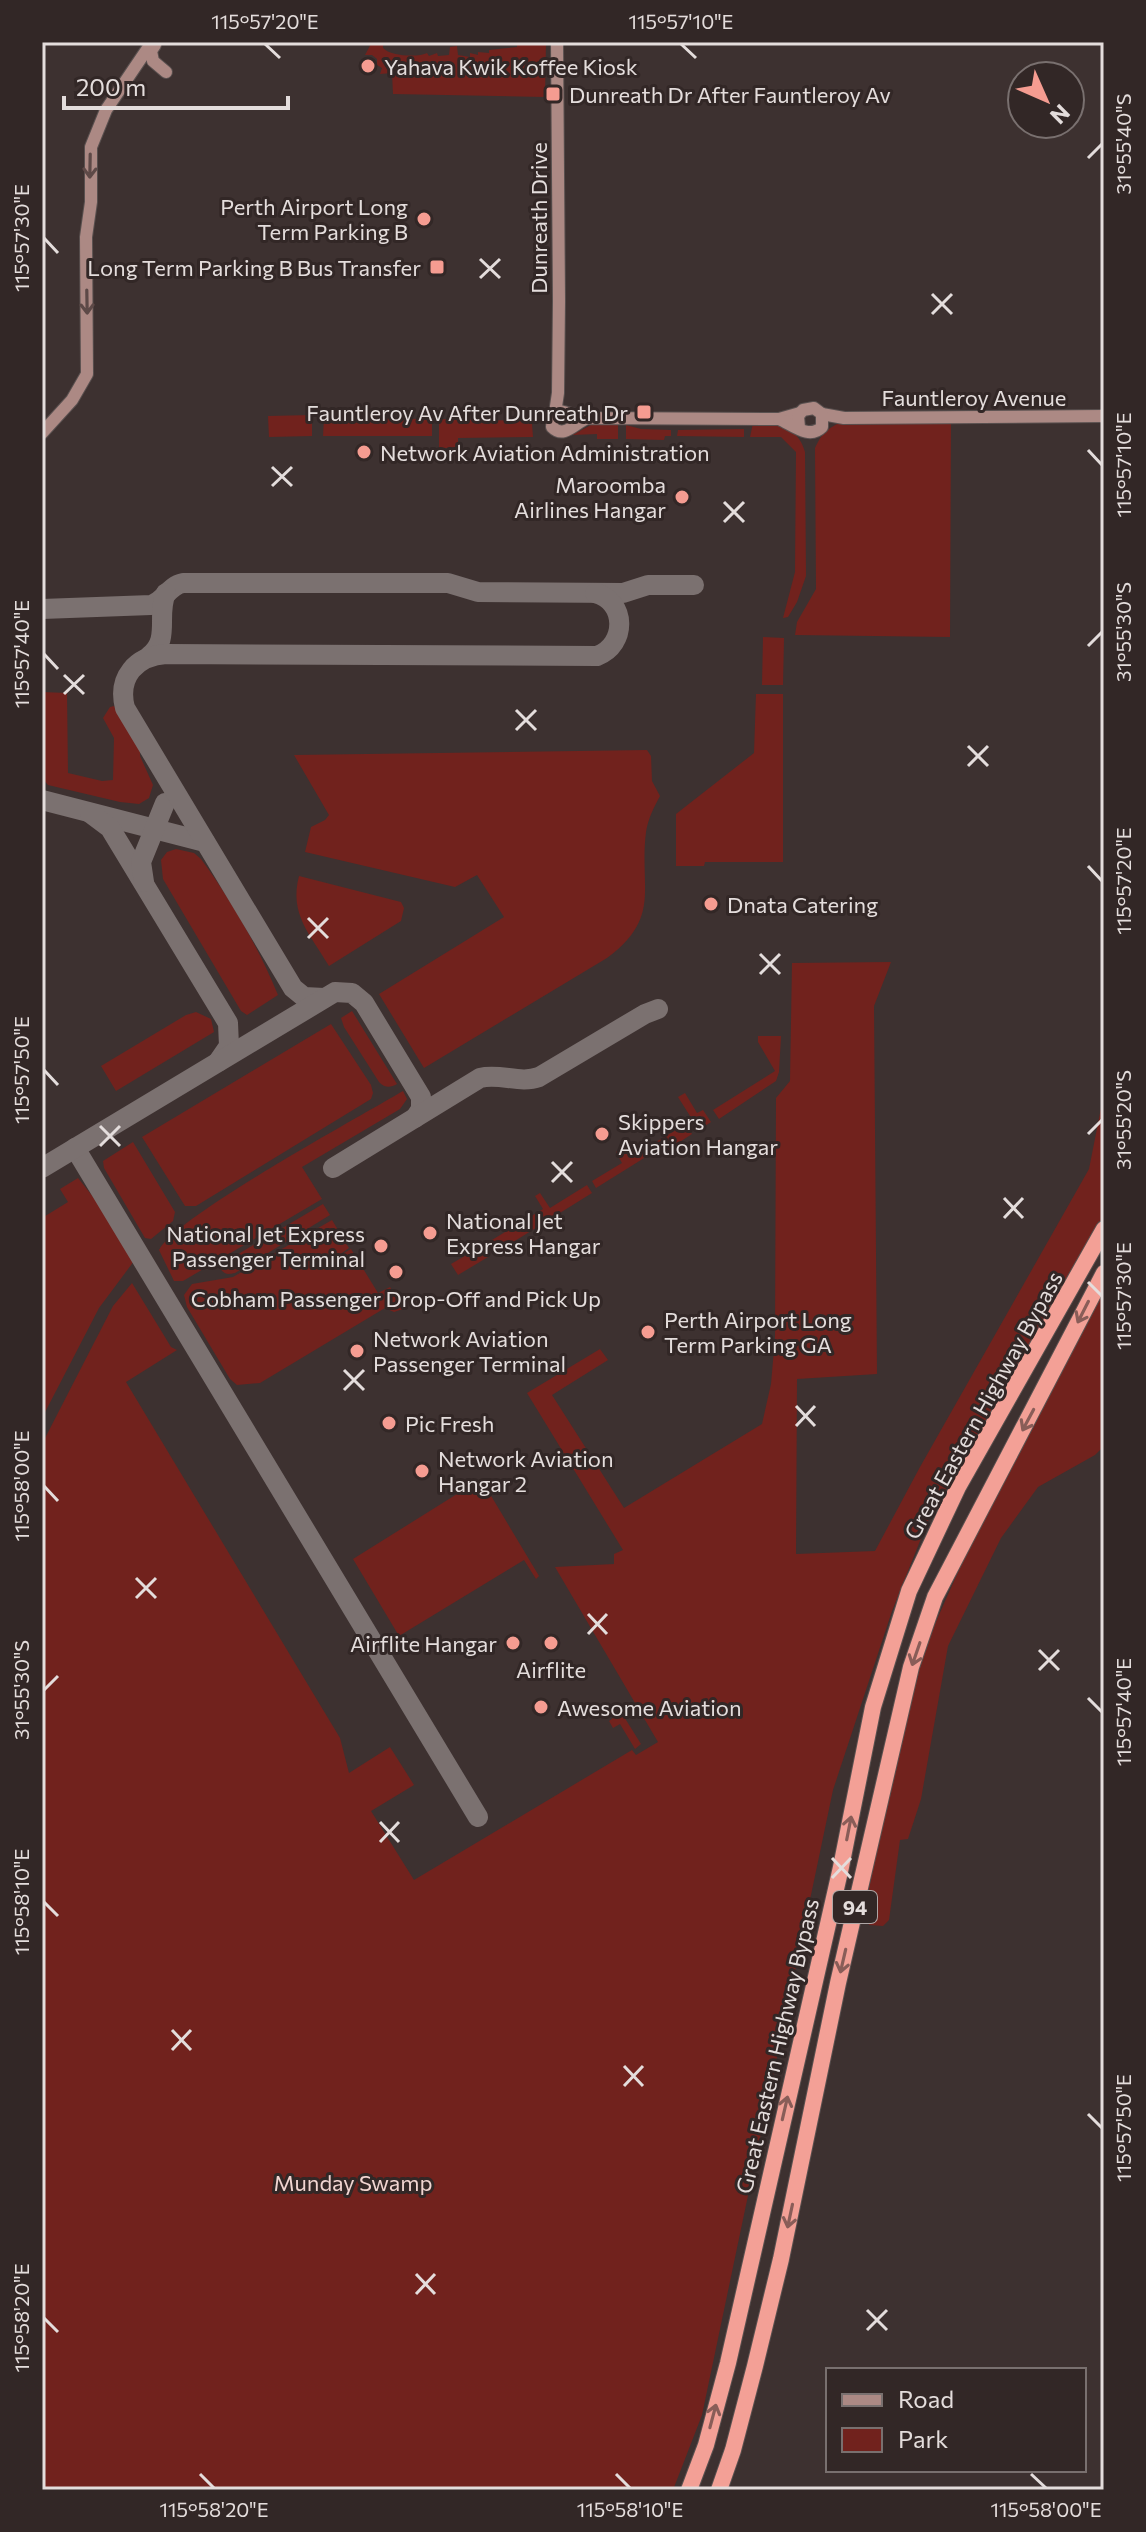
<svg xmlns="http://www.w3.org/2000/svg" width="1146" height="2532" font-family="Commissioner,sans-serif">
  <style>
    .green { fill: #71221d }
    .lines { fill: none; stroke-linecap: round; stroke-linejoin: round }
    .taxiway { stroke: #7b7170; stroke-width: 20 }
    .secondary-casing { stroke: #59504f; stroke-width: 14 }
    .highway-casing { stroke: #59504f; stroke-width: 18 }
    .secondary { stroke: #ac8984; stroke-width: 12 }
    .highway { stroke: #f3a096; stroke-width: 16 }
    .oneway { stroke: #5d4947 }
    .oneway2 { stroke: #895d58 }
    .ticks { fill: none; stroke: #e4dddc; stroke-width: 3 }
    .poi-dot { fill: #f59c91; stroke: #322726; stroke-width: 3 }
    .labels { text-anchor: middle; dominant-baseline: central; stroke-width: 6; stroke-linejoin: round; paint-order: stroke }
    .shield { fill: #322726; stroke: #afa6a5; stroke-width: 2 }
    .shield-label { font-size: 20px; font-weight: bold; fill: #e4dddc }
    .poi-label { font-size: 22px; fill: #e4dddc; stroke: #322726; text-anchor: start }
    .street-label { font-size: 22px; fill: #e4dddc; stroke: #322726 }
    .park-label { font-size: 22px; fill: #f1d5d1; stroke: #322726 }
    .neatline { fill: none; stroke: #e4dddc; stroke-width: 3 }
    .ticks-label { font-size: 20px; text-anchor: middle; fill: #e4dddc }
  </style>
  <rect width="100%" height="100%" fill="#3d3130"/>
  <g class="green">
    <path d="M372,42H383V48C391,57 420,57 427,53L429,56L437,53L438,56L449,55L450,47L457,46L458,55L470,57V53L478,55V52L489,53V50L517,47V43L521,42H546L545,97L393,94L392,73L380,74L382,68L377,65V59L372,55H365Z"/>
    <polygon points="312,415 312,436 269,437 268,416"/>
    <polygon points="324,418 432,419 432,436 323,436"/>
    <polygon points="439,419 528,421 532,424 533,437 458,438 458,448 439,448"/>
    <path d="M951,421L950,637L795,635L797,622L816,589L815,448C821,434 827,429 841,422Z"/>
    <polygon points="618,423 618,439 597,439 597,434 572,435 591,425"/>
    <path d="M753,423C777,424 798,426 805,452L806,576L797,602L788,617L783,618L795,572L796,452L781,437H750Z"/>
    <polygon points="626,425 641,429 671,430 671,436 665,436 664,440 626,439"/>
    <polygon points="744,429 744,437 677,436 678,430"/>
    <polygon points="763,637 784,638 783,685 762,685"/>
    <polygon points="42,692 67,693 68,773 102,781 113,780 114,738 103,718 110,707 114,706 140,750 140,756 153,785 149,798 139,804 120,802 48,785 42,778"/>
    <polygon points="756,694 783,694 783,862 705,862 704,866 676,866 676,814 754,753"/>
    <path d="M647,750L651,756L652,781L660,796C654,807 648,819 646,832C639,888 662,917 607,958L424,1068L379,994L504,917L477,875L455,887L305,852L311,827L325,820L329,815L294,755Z"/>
    <path d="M176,849L194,853L201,859C232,901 258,947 278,995L247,1015L241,1011L163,879L161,860L167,852Z"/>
    <path d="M299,876L401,902L404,908L401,921L329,966C310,934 289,914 299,876Z"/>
    <polygon points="891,962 874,1006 877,1374 797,1379 796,1554 875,1551 920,1467 1089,1169 1102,1103 1104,1220 1036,1341 1029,1346 930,1516 892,1611 833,1790 702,2415 673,2490 42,2490 42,1444 113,1306 132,1283 171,1347 177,1350 126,1382 340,1738 349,1773 390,1747 414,1785 371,1811 414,1880 632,1750 636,1755 658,1742 555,1567 614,1564 614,1554 623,1550 527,1393 600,1349 608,1360 552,1395 624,1508 762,1424 771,1384 775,1338 776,1098 790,1081 792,963"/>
    <path d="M352,1011L397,1084C390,1088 385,1088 379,1082L344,1027L341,1018Z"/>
    <polygon points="196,1012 211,1019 214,1032 116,1091 101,1066 186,1015"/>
    <polygon points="331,1024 371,1085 373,1093 371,1099 196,1206 185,1206 142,1137"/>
    <polygon points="758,1036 781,1036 779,1072 776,1081 719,1119 713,1110 775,1071 758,1042"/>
    <path d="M403,1091L407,1099L400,1109L302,1167L322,1199L183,1281H174L159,1250C175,1217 361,1116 403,1091Z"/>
    <polygon points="685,1093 697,1113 703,1110 711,1122 699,1130 678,1097"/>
    <polygon points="686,1124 692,1134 658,1156 651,1145"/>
    <polygon points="133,1142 175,1212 173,1221 151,1239 145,1238 104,1168 103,1161"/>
    <polygon points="628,1144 633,1151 641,1147 649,1155 596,1188 592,1181 622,1163 616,1152"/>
    <polygon points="78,1178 94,1198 134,1261 99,1308 42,1418 42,1218 68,1202 60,1189"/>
    <polygon points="587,1185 592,1193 494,1254 487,1243 543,1209 535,1196 540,1193 550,1208"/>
    <path d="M323,1204L330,1215L235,1273C226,1275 224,1274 218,1266Z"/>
    <polygon points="332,1220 349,1248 335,1258 351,1249 378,1293 390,1287 403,1309 394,1312 385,1308 260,1383 237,1385 230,1379 187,1307 184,1295 192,1284 233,1277"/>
    <polygon points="482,1246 488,1257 458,1275 451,1264"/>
    <polygon points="1104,1287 1104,1446 1095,1455 1038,1487 1001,1538 948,1646 921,1799 908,1839 900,1840 889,1920 883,1926 869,1925 865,1909 900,1729 919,1660 989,1502"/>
    <polygon points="481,1479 539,1576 536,1579 524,1560 399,1636 353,1559"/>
    <polygon points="621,1712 641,1744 635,1749 620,1724 613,1728 609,1721"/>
  </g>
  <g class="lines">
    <g class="taxiway">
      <path d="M42,609L151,605C165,601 168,586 183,583H448L478,592L623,593L648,585H694"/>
      <path d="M149,656C171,640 156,615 166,593"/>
      <polyline points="42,800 205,842"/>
      <polyline points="90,813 110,828 228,1023 229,1046 218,1062"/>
      <polyline points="144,882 141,862 165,803"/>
      <path d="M324,998L304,997L293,988L125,708C117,677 136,656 166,654L597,656C627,645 627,601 595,593"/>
      <polyline points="75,1148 478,1817"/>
      <polyline points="42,1168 335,992 352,993 364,1003 421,1097 421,1109 415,1118"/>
      <path d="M333,1168L480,1078C500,1073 520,1084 539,1077L645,1014L658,1009"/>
    </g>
    <defs>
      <g id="secondary">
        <polyline points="155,45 151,51 153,61 166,72"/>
        <polyline points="555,413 558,393 559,301 557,42"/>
        <polyline points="822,414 844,418 1104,416"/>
        <path d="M587,418C574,424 564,439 552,427L553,415L560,411L587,418L779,419L800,413"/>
        <path d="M779,419C793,425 809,440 822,427V414L814,408L803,410L798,416L799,427"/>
        <polyline points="42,433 72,400 87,374 86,237 91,202 91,147 106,110 152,42"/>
      </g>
      <g id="highway">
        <polyline points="689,2490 706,2445 728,2363 841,1867 873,1707 909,1591 958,1487 1104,1229"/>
        <polyline points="719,2490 733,2450 755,2366 781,2259 838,1983 911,1667 935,1597 1104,1273"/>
      </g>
    </defs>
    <use href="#secondary" class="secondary-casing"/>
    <use href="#highway" class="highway-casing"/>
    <use href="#secondary" class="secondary"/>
    <use href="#highway" class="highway"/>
  </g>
  <defs><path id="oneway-shaft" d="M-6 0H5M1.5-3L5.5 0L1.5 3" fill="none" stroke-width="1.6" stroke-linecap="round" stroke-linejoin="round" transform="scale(2)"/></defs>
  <g class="oneway">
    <use href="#oneway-shaft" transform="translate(90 166) rotate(91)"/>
    <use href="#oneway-shaft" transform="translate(87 302) rotate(89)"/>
  </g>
  <g class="oneway2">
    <use href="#oneway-shaft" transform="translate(1083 1312) rotate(117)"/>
    <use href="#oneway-shaft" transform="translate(1028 1420) rotate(118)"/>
    <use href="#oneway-shaft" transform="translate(916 1654) rotate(109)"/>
    <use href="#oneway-shaft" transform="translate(849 1828) rotate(-79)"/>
    <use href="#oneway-shaft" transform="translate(843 1961) rotate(103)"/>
    <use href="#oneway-shaft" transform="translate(785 2108) rotate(-77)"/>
    <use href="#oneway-shaft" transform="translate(790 2216) rotate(102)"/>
    <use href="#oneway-shaft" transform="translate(713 2416) rotate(-75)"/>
  </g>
  <path class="ticks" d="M265,44L280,58M681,44L696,58M1088,158L1102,144M44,238L58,253M480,259L500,278M480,278L500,259M932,294L952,314M932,314L952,294M1088,450L1102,465M272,467L292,486M272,486L292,467M724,502L744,522M724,522L744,502M1088,646L1102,632M44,654L58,669M64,675L84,694M64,694L84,675M516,710L536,730M516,730L536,710M968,746L988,766M968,766L988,746M1088,866L1102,881M308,918L328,938M308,938L328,918M760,954L780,974M760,974L780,954M44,1070L58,1085M100,1126L120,1146M1088,1134L1102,1120M100,1146L120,1126M552,1162L572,1182M552,1182L572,1162M1004,1198L1023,1218M1004,1218L1023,1198M1088,1282L1102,1296M344,1370L364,1390M344,1390L364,1370M796,1406L815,1426M796,1426L815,1406M44,1486L58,1501M136,1578L156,1598M136,1598L156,1578M588,1614L607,1634M588,1634L607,1614M1039,1650L1059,1670M1039,1670L1059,1650M44,1690L58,1676M1088,1698L1102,1712M380,1822L399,1842M380,1842L399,1822M832,1858L851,1878M832,1878L851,1858M44,1902L58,1916M172,2030L191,2050M172,2050L191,2030M624,2066L643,2086M624,2086L643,2066M1088,2114L1102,2128M416,2274L435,2294M416,2294L435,2274M867,2310L887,2330M44,2318L58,2332M867,2330L887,2310M200,2474L214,2488M616,2474L630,2488M1031,2474L1046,2488"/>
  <g class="poi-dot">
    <circle cx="368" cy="66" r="8"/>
    <rect x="545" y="86" width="16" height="16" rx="4"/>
    <circle cx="424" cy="219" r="8"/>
    <rect x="429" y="259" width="16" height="16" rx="4"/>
    <rect x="636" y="404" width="16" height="16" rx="4"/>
    <circle cx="364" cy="452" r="8"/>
    <circle cx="682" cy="497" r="8"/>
    <circle cx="711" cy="904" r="8"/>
    <circle cx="602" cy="1134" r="8"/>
    <circle cx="430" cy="1233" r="8"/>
    <circle cx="381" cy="1246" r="8"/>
    <circle cx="396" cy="1272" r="8"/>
    <circle cx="648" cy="1332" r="8"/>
    <circle cx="357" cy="1351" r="8"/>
    <circle cx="389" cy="1423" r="8"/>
    <circle cx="422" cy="1471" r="8"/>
    <circle cx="513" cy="1643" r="8"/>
    <circle cx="551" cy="1643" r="8"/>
    <circle cx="541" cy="1707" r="8"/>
  </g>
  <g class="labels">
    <rect class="shield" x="833" y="1891" width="44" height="32" rx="6"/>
    <g class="shield-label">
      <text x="855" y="1907">94</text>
    </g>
    <g class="poi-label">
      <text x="384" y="66">Yahava Kwik Koffee Kiosk</text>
      <text x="569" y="94">Dunreath Dr After Fauntleroy Av</text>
      <text x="408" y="206" text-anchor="end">Perth Airport Long<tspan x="408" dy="25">Term Parking B</tspan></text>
      <text x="421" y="267" text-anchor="end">Long Term Parking B Bus Transfer</text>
      <text x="628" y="412" text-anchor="end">Fauntleroy Av After Dunreath Dr</text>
      <text x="380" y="452">Network Aviation Administration</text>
      <text x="666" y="484" text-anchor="end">Maroomba<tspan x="666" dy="25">Airlines Hangar</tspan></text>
      <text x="727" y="904">Dnata Catering</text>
      <text x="618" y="1121">Skippers<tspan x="618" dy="25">Aviation Hangar</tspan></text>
      <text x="446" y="1220">National Jet<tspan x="446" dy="25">Express Hangar</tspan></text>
      <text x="365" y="1233" text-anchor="end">National Jet Express<tspan x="365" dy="25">Passenger Terminal</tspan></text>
      <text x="396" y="1298" text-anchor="middle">Cobham Passenger Drop-Off and Pick Up</text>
      <text x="664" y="1319">Perth Airport Long<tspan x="664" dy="25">Term Parking GA</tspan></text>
      <text x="373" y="1338">Network Aviation<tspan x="373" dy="25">Passenger Terminal</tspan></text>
      <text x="405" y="1423">Pic Fresh</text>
      <text x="438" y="1458">Network Aviation<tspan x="438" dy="25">Hangar 2</tspan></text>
      <text x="497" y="1643" text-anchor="end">Airflite Hangar</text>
      <text x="551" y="1669" text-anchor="middle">Airflite</text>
      <text x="557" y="1707">Awesome Aviation</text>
    </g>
    <g class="street-label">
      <text transform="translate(538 218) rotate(-90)">Dunreath Drive</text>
      <text x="974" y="397">Fauntleroy Avenue</text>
      <text transform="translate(983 1405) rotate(-61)">Great Eastern Highway Bypass</text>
      <text transform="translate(777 2046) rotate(-77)">Great Eastern Highway Bypass</text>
    </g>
    <g class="park-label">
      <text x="353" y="2182">Munday Swamp</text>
    </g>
  </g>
  <rect width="1146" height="2532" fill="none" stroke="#322726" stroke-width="88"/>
  <rect x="826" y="2368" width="260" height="104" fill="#322726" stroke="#79706f" stroke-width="2"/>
  <rect x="842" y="2394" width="40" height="12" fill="#ac8984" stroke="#79706f" stroke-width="2"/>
  <text x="898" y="2408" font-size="24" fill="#e4dddc">Road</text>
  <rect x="842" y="2428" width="40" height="24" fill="#71221d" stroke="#79706f" stroke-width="2"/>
  <text x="898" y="2448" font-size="24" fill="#e4dddc">Park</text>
  <g transform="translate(1046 100) rotate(135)"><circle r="38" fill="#322726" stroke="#79706f" stroke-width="2"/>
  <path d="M0-6L14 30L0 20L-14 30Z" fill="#f59c91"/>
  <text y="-12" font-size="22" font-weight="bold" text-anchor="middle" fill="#e4dddc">N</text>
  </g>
  <path d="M64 96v12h224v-12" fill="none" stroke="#e4dddc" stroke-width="4"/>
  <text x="76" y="96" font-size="24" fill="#e4dddc" stroke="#322726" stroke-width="6" paint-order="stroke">200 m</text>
  <rect x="44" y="44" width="1058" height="2444" class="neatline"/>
  <g class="ticks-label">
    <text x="265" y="29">115°57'20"E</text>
    <text x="681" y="29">115°57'10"E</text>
    <text transform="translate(1124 144) rotate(-90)" y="7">31°55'40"S</text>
    <text transform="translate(22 238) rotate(-90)" y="7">115°57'30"E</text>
    <text transform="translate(1124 465) rotate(-90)" y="7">115°57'10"E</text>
    <text transform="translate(1124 632) rotate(-90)" y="7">31°55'30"S</text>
    <text transform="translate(22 654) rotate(-90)" y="7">115°57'40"E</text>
    <text transform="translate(1124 881) rotate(-90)" y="7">115°57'20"E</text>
    <text transform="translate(22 1070) rotate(-90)" y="7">115°57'50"E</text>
    <text transform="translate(1124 1120) rotate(-90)" y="7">31°55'20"S</text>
    <text transform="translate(1124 1296) rotate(-90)" y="7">115°57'30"E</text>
    <text transform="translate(22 1486) rotate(-90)" y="7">115°58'00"E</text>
    <text transform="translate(22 1690) rotate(-90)" y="7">31°55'30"S</text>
    <text transform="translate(1124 1712) rotate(-90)" y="7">115°57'40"E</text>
    <text transform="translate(22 1902) rotate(-90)" y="7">115°58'10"E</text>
    <text transform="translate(1124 2128) rotate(-90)" y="7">115°57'50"E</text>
    <text transform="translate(22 2318) rotate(-90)" y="7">115°58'20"E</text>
    <text x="214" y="2517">115°58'20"E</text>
    <text x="630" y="2517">115°58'10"E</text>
    <text x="1046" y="2517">115°58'00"E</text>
  </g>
</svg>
